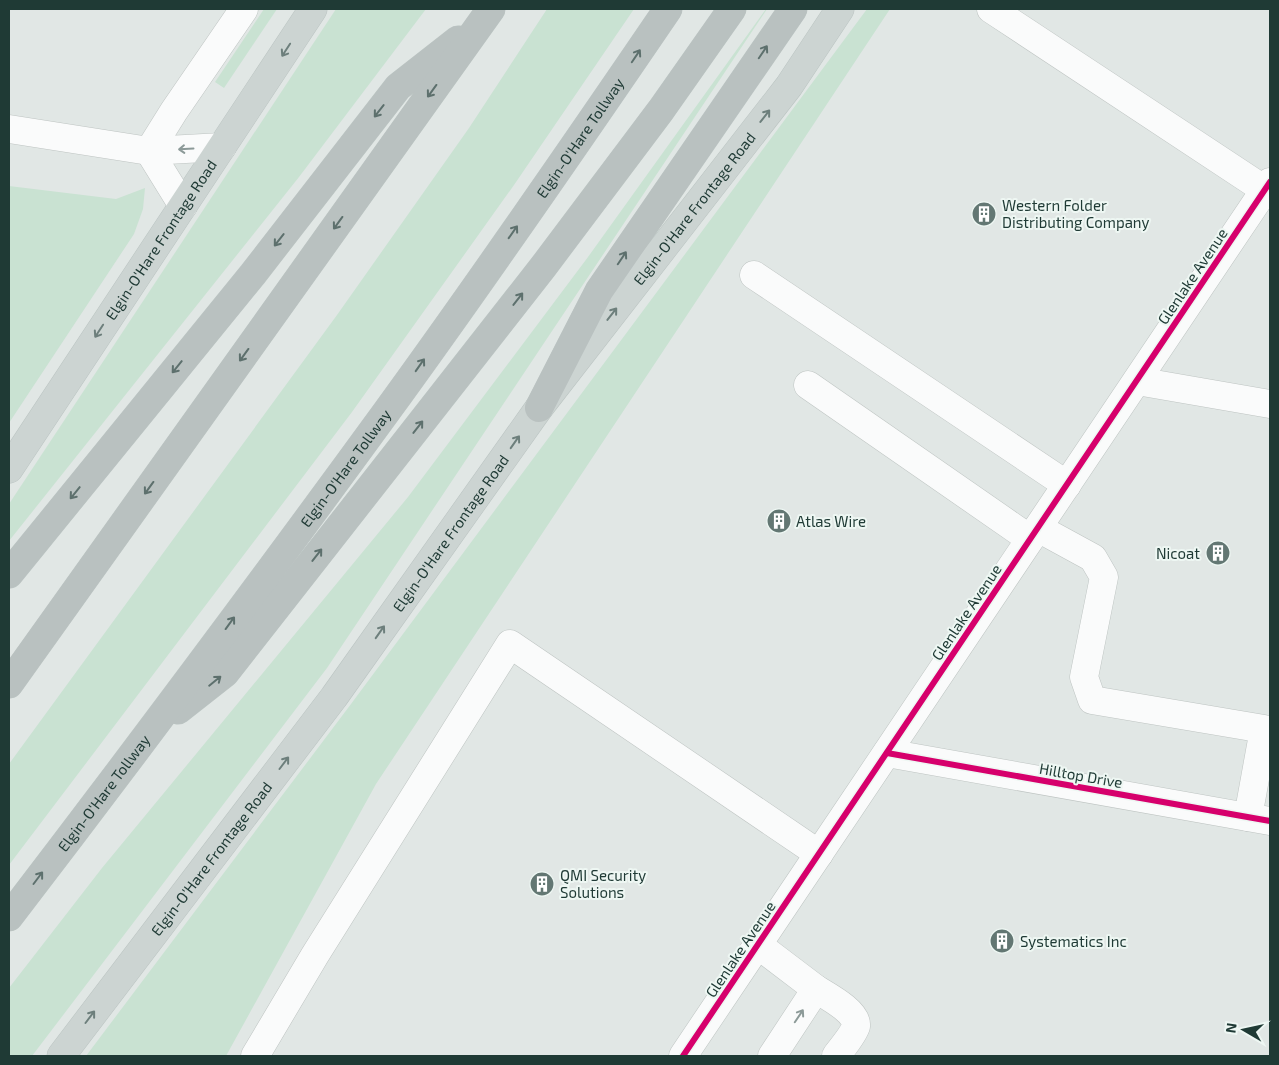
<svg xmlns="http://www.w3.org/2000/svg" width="1279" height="1065" font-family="'Exo 2',sans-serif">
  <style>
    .green { fill: #c9e2d2 }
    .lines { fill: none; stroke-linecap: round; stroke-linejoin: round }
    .minor-casing { stroke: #bec4c2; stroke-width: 29 }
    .major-casing { stroke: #bbc4c2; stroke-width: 29 }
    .highway-casing { stroke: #bbc4c2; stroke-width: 29 }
    .minor { stroke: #fafbfb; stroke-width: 28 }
    .major { stroke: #ccd4d2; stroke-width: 28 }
    .highway { stroke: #b9c1c0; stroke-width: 28 }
    .cycleway-casing { stroke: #eef7f3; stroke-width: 9 }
    .cycleway { stroke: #d6006c; stroke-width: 6 }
    .oneway { stroke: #6d7f7c }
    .oneway2 { stroke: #5d706d }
    .oneway3 { stroke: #8c9a98 }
    .labels { text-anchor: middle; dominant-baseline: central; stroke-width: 4; stroke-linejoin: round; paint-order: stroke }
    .street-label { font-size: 15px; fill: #1f3a35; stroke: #eef7f3 }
    .poi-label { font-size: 15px; fill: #1f3a35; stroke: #eef7f3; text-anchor: start }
  </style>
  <rect width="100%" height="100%" fill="#e1e7e5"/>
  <g class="green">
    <polygon points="264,9 277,9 224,88 215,82"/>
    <polygon points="336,9 426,9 299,177 9,541 9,504"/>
    <polygon points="547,9 634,9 514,185 352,412 9,865 9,764 337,315 469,128"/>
    <polygon points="766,9 767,9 327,668 32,1056 9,1056 9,988 102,868 408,497 588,257"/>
    <polygon points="867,9 890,9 376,784 226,1056 86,1056 351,704"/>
    <polygon points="9,186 116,199 145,188 143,209 134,234 9,423"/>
  </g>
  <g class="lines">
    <defs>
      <g id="minor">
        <polyline points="991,9 1265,190"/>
        <polyline points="9,129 149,151 222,147"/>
        <polyline points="149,151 174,111 244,9"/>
        <polyline points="149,151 183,206"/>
        <polyline points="754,275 1067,485"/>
        <polyline points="1137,381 1270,404"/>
        <polyline points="808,385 1030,539"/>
        <polyline points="1038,528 1093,558 1104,577 1084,677 1092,700 1264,729 1248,817"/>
        <polyline points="887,753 1270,821"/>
        <polyline points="758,945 816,989"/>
        <polyline points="255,1056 315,955 510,644 819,854"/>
        <polyline points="683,1056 1270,182"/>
        <path d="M772,1056L816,989C827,996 858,1012 856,1026C854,1034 841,1049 836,1056"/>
      </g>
      <g id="major">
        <path id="s1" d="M9,469L313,9"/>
        <path id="s2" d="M61,1056L334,697L539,408L789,86L840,9"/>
      </g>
      <g id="highway">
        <polyline points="539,408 599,291 793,9"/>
        <polyline points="9,574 253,274 398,87 458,40"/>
        <polyline points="9,684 491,9"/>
        <polyline points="178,710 225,673 543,267 661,110 732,9"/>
        <path id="s3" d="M9,917C137,750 263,581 387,411C483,279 576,144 668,9"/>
      </g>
    </defs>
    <use href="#minor" class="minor-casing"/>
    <use href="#major" class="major-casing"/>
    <use href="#highway" class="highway-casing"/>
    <use href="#minor" class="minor"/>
    <use href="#major" class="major"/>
    <use href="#highway" class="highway"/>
    <defs>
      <g id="cycleway">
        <polyline points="887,753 1270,821"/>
        <polyline points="683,1056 1270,182"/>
      </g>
    </defs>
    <use href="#cycleway" class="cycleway-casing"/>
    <use href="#cycleway" class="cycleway"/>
  </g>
  <defs><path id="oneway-shaft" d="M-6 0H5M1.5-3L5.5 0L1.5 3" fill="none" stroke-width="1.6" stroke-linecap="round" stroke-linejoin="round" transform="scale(1.25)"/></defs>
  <g class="oneway">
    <use href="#oneway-shaft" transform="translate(286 50) rotate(123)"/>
    <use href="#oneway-shaft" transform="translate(765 116) rotate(-52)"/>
    <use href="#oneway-shaft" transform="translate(612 314) rotate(-52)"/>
    <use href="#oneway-shaft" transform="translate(99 331) rotate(123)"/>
    <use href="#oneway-shaft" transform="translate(515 442) rotate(-55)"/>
    <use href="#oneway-shaft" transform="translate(380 632) rotate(-55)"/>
    <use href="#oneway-shaft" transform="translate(284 763) rotate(-53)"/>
    <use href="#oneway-shaft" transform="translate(90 1017) rotate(-53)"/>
  </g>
  <g class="oneway2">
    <use href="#oneway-shaft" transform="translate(763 52) rotate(-56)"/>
    <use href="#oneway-shaft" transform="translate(636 56) rotate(-56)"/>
    <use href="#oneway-shaft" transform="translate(432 91) rotate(126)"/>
    <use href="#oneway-shaft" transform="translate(379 111) rotate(128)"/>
    <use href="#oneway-shaft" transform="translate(338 223) rotate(126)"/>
    <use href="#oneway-shaft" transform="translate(513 232) rotate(-55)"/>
    <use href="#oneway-shaft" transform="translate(279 240) rotate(128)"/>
    <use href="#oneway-shaft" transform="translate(622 258) rotate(-56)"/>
    <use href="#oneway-shaft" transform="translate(518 299) rotate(-52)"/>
    <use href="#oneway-shaft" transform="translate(244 355) rotate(126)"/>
    <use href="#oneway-shaft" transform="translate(420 365) rotate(-55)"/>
    <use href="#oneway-shaft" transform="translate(177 367) rotate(129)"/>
    <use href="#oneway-shaft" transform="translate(418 427) rotate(-52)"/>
    <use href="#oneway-shaft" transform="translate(149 488) rotate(126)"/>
    <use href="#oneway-shaft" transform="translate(75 493) rotate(129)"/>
    <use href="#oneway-shaft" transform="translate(317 555) rotate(-52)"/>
    <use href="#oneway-shaft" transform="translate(230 623) rotate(-54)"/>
    <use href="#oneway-shaft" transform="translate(215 681) rotate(-39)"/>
    <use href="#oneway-shaft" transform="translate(38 878) rotate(-53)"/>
  </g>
  <g class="oneway3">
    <use href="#oneway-shaft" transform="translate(186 149) rotate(177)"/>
    <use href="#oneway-shaft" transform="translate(799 1016) rotate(-56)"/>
  </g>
  <defs>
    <symbol id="building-disc" viewBox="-11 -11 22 22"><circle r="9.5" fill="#637773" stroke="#eef7f3"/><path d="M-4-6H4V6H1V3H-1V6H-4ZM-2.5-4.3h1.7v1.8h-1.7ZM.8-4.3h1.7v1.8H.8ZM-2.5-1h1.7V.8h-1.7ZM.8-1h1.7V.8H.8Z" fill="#fff"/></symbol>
  </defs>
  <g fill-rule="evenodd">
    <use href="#building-disc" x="970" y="200" width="28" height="28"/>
    <use href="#building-disc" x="765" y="507" width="28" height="28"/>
    <use href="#building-disc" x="1204" y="539" width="28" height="28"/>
    <use href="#building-disc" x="528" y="870" width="28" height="28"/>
    <use href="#building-disc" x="988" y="927" width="28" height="28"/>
  </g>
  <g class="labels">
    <g class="street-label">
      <text stroke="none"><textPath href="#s3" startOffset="966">Elgin-O'Hare Tollway</textPath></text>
      <text stroke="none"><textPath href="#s2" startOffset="1058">Elgin-O'Hare Frontage Road</textPath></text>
      <text stroke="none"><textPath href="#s1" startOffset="275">Elgin-O'Hare Frontage Road</textPath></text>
      <text transform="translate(1192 276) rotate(-56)">Glenlake Avenue</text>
      <text stroke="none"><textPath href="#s3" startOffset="561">Elgin-O'Hare Tollway</textPath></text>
      <text stroke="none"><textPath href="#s2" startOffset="652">Elgin-O'Hare Frontage Road</textPath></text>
      <text transform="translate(966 612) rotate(-56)">Glenlake Avenue</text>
      <text transform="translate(1081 775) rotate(10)">Hilltop Drive</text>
      <text stroke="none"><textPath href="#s3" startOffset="156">Elgin-O'Hare Tollway</textPath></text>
      <text stroke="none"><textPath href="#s2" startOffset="248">Elgin-O'Hare Frontage Road</textPath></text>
      <text transform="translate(740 949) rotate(-56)">Glenlake Avenue</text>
    </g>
    <g class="poi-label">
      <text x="1002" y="205">Western Folder<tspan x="1002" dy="17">Distributing Company</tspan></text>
      <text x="796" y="521">Atlas Wire</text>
      <text x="1200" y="553" text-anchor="end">Nicoat</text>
      <text x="560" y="875">QMI Security<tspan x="560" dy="17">Solutions</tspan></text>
      <text x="1020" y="941">Systematics Inc</text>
    </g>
  </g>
  <rect width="1279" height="1065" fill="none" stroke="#1f3a35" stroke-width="20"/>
  <g transform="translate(1244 1030) rotate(279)" stroke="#eef7f3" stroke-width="4" paint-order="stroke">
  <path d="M0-4L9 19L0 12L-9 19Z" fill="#1f3a35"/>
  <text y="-8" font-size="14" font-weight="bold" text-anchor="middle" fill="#1f3a35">N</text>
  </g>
</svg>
